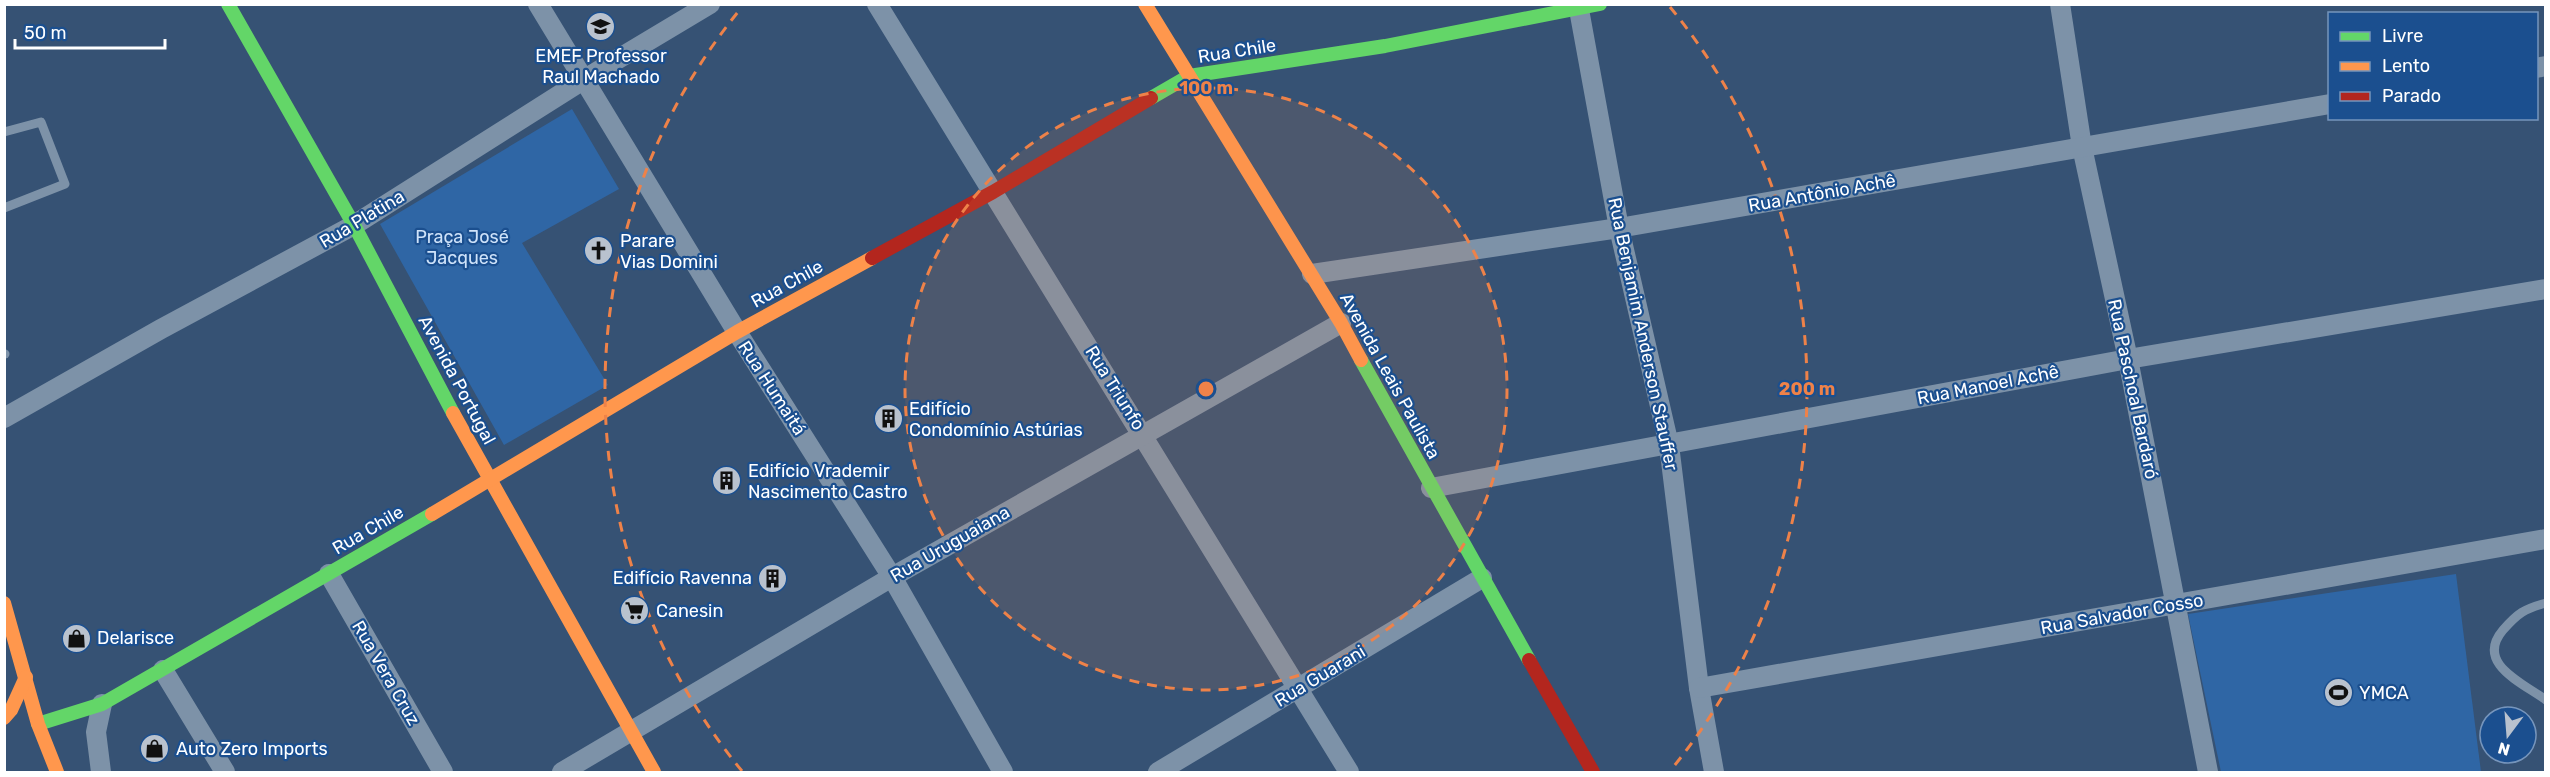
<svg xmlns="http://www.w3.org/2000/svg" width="2550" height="777" font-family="Rubik,sans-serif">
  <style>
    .green { fill: #2f66a5 }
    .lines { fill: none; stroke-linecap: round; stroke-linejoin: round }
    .lane { stroke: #7d92a8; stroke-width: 9 }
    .street { stroke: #7d92a8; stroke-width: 20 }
    .fast { stroke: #63d668; stroke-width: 14 }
    .slow { stroke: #ff974d; stroke-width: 14 }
    .jam { stroke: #b3261e; stroke-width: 14 }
    .ring { fill: none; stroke: #ee8249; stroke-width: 3; stroke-dasharray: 10 8 }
    .labels { text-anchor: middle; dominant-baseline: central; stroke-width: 4.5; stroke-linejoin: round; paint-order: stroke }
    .street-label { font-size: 18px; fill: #fff; stroke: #1b4f8f }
    .poi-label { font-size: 18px; fill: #fff; stroke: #1b4f8f; text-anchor: start }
    .park-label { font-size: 18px; fill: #cfe3fa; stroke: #1b4f8f }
    .centre { fill: #ee8249; stroke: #1b4f8f; stroke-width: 3 }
    .ring-label { font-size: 18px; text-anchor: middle; font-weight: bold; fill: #ee8249; stroke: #1b4f8f; stroke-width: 4.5; stroke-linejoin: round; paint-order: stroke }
  </style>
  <rect width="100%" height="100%" fill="#365274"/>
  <g class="green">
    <polygon points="572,109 619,189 522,243 608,385 504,445 380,224"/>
    <polygon points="2456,574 2481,772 2221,772 2188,614"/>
  </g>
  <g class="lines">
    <g class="lane">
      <polyline points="4,132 41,122 65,184 4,208"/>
      <polyline points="4,354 5,354"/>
      <path d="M2546,603C2524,609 2518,613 2503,630C2475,663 2521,682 2546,700"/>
    </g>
    <g class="street">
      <polyline points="538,4 737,332 892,577 1003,772"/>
      <polyline points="877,4 1349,772"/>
      <polyline points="1578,4 1619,228 1669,445 1699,688 1714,772"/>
      <polyline points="2060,4 2082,147 2128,359 2208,772"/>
      <polyline points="2536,68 2546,66"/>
      <polyline points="1312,274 1619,228 2330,104"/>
      <polyline points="4,418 161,329 354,225 583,80 710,4"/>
      <polyline points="1431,488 2128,359 2546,289"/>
      <polyline points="329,574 443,772"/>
      <polyline points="163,670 225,772"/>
      <polyline points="1699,688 2546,539"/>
      <polyline points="101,772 96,732 102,704"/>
      <polyline points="562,772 892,577 1341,323"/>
      <polyline points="1158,772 1482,578"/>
    </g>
    <g class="fast">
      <polyline points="228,4 354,225 453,413"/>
      <polyline points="1151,98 1189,76 1385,46 1600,4"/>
      <polyline points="1361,360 1529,660"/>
      <polyline points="38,724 102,704 432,514"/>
    </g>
    <g class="slow">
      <polyline points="1145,4 1341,323 1361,360"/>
      <polyline points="453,413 654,772"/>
      <polyline points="432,514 737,332 872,258"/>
      <polyline points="4,603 38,724 57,772"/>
      <polyline points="4,718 11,710 26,677"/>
    </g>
    <g class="jam">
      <polyline points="872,258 993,192 1151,98"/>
      <polyline points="1529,660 1593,772"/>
    </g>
  </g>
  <circle cx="1206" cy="389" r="301" fill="#ee8249" fill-opacity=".12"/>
  <g class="ring">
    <circle cx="1206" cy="389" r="301"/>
    <path d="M742 771A601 601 0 0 1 742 7M1670 7A601 601 0 0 1 1670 771"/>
  </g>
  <defs>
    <symbol id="school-disc" viewBox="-11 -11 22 22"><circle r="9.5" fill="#b9c2ce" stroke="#1b4f8f"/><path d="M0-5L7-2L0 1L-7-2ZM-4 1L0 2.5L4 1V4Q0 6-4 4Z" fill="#111"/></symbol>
    <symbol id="church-disc" viewBox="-11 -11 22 22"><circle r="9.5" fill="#b9c2ce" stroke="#1b4f8f"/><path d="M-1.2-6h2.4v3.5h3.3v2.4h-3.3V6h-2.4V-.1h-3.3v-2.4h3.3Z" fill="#111"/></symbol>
    <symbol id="building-disc" viewBox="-11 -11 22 22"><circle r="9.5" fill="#b9c2ce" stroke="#1b4f8f"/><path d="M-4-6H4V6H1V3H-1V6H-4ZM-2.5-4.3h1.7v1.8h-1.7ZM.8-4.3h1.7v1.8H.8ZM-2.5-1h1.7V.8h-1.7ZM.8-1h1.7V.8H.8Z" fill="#111"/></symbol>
    <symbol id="supermarket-disc" viewBox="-11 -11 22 22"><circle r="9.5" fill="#b9c2ce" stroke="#1b4f8f"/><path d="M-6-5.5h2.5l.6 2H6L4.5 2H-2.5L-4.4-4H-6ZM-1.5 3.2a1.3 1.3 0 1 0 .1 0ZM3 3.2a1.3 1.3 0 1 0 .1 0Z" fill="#111"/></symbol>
    <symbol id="shop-disc" viewBox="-11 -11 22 22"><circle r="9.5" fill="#b9c2ce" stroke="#1b4f8f"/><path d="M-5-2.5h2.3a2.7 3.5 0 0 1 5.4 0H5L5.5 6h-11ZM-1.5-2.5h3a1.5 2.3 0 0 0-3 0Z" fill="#111"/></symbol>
    <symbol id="stadium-disc" viewBox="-11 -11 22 22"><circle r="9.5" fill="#b9c2ce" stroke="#1b4f8f"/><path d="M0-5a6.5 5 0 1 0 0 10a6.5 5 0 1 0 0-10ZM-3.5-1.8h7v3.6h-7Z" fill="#111"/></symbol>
  </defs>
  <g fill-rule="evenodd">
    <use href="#school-disc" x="584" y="10" width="33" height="33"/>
    <use href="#church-disc" x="582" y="234" width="33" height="33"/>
    <use href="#building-disc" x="872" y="402" width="33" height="33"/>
    <use href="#building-disc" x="710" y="464" width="33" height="33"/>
    <use href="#building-disc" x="756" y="562" width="33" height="33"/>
    <use href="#supermarket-disc" x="618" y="594" width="33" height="33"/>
    <use href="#shop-disc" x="60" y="622" width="33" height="33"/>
    <use href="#stadium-disc" x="2322" y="676" width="33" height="33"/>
    <use href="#shop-disc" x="138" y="732" width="33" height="33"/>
  </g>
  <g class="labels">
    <g class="street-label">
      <text transform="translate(1237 51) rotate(-9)">Rua Chile</text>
      <text transform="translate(1822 193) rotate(-10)">Rua Antônio Achê</text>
      <text transform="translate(362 219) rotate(-31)">Rua Platina</text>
      <text transform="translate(787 284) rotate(-29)">Rua Chile</text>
      <text transform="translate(1643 334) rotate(78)">Rua Benjamim Anderson Stauffer</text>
      <text transform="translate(1390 376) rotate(61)">Avenida Leais Paulista</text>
      <text transform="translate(457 380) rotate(62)">Avenida Portugal</text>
      <text transform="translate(1988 385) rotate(-11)">Rua Manoel Achê</text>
      <text transform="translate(772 388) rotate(57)">Rua Humaitá</text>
      <text transform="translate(1115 388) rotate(58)">Rua Triunfo</text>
      <text transform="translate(2133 389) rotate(78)">Rua Paschoal Bardaró</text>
      <text transform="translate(368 530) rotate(-30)">Rua Chile</text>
      <text transform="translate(950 544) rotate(-30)">Rua Uruguaiana</text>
      <text transform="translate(2122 614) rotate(-10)">Rua Salvador Cosso</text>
      <text transform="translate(386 673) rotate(60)">Rua Vera Cruz</text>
      <text transform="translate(1320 676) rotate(-31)">Rua Guarani</text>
    </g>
    <g class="poi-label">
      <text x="601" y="56" text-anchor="middle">EMEF Professor<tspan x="601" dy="21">Raul Machado</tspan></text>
      <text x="620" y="241">Parare<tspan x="620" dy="21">Vias Domini</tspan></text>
      <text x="909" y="409">Edifício<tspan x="909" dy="21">Condomínio Astúrias</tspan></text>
      <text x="748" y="471">Edifício Vrademir<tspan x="748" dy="21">Nascimento Castro</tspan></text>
      <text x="752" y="578" text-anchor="end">Edifício Ravenna</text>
      <text x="656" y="611">Canesin</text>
      <text x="97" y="638">Delarisce</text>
      <text x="2359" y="693">YMCA</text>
      <text x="176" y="749">Auto Zero Imports</text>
    </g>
    <g class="park-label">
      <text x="462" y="237">Praça José<tspan x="462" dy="21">Jacques</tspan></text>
    </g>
  </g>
  <circle cx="1206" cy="389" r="9" class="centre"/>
  <g class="ring-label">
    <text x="1206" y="94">100 m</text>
    <text x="1807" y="395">200 m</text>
  </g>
  <rect width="2550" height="777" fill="none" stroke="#ffffff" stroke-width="12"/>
  <rect x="2328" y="12" width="210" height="108" fill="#1b4f8f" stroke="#7695bc" stroke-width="1.5"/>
  <rect x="2340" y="32" width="30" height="9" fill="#63d668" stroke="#7695bc" stroke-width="1.5"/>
  <text x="2382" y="42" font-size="18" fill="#ffffff">Livre</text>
  <rect x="2340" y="62" width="30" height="9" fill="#ff974d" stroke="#7695bc" stroke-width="1.5"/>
  <text x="2382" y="72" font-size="18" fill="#ffffff">Lento</text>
  <rect x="2340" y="92" width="30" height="9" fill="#b3261e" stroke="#7695bc" stroke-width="1.5"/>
  <text x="2382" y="102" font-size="18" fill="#ffffff">Parado</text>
  <g transform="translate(2508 735) rotate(196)"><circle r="28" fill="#1b4f8f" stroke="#7695bc" stroke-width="1.5"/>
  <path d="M0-4.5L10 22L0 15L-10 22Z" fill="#b9c2ce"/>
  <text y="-9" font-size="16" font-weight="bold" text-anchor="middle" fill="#ffffff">N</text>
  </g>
  <path d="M15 39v9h150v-9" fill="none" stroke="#ffffff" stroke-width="3"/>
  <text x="24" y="39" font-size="18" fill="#ffffff" stroke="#1b4f8f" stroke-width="4.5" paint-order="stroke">50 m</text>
</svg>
